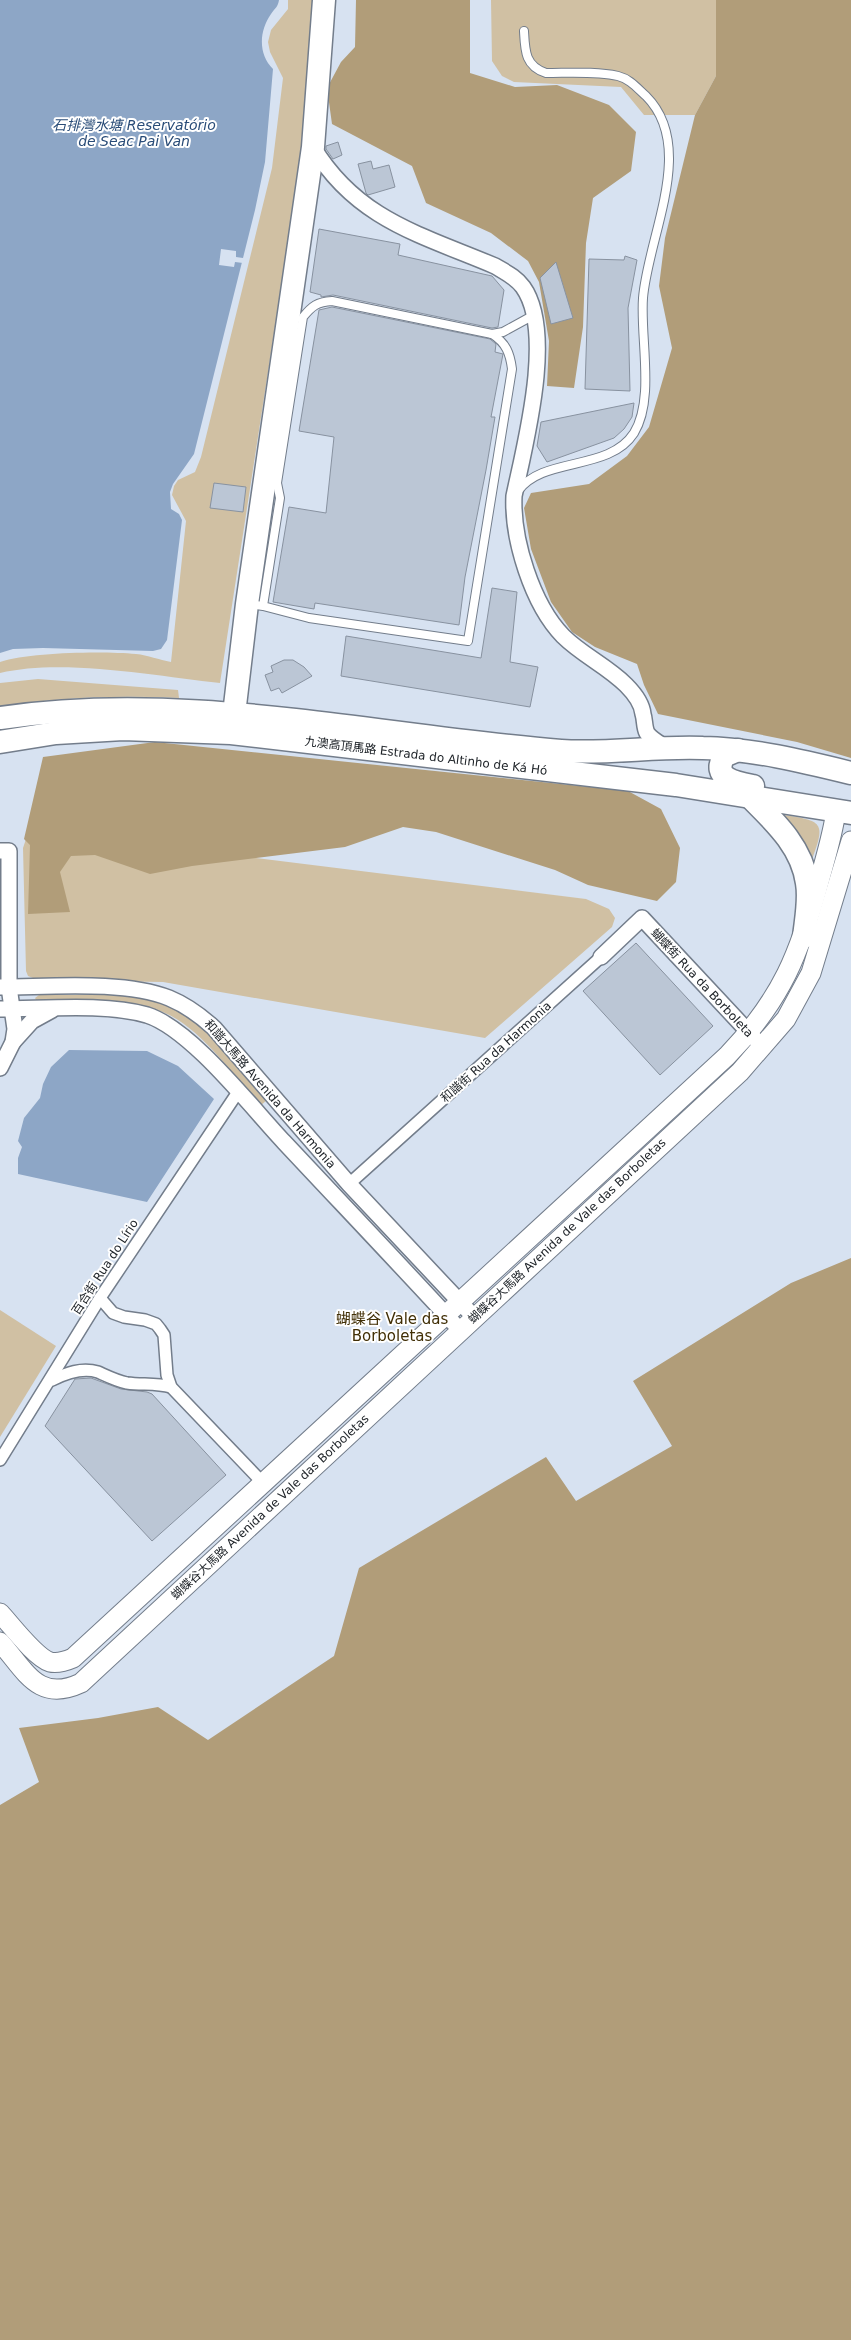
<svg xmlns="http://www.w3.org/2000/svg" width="851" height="2340" font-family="'DejaVu Sans','Noto Sans SC',sans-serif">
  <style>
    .green { fill: #d0c0a3 }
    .forest { fill: #b19d79 }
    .water { fill: #8da6c6 }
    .pier { fill: #d7e2f1 }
    .building { fill: #bbc6d5; stroke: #8892a0 }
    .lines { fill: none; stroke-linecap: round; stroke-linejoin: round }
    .service-casing { stroke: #737d8b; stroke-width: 10 }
    .pedestrian-casing { stroke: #737d8b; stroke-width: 14 }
    .minor-casing { stroke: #737d8b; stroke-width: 18 }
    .tertiary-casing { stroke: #737d8b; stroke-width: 21 }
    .secondary-casing { stroke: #737d8b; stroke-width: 25 }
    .service { stroke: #fff; stroke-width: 8 }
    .pedestrian { stroke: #fff; stroke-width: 11 }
    .minor { stroke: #fff; stroke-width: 15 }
    .tertiary { stroke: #fff; stroke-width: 19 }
    .secondary { stroke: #fff; stroke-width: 22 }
    .labels { text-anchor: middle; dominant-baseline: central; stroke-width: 4; stroke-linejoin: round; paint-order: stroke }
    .street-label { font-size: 12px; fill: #20252a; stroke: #fff }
    .water-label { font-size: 14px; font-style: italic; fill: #294c78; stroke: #fff }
    .quarter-label { font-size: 15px; fill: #412f06; stroke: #fff }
  </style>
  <rect width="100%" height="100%" fill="#d7e2f1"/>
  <g class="green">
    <path d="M288,0H314L299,171L220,683C156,676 62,658 0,673V662C31,652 103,651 136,654C148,655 159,660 171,662L186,521L172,495L174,486L178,480L195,472L201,457L272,168L283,78L270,52L268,42L271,30L288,9Z"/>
    <polygon points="491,0 716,0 716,76 695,115 644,115 621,87 514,82 502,76 492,61"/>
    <path d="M38,679L178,690L179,698C119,695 59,697 0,707V683Z"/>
    <path d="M784,815C822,821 826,822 812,859Z"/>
    <polygon points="40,831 586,899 609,909 615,918 612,927 485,1038 163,982 38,980 28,976 26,971 23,848 27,836"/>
    <path d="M39,995C84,996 138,989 179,1010C215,1029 241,1070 267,1100L260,1106C233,1075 197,1022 157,1010C123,1000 73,1004 38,1003L35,998Z"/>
    <polygon points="0,1310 56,1346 0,1437"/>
  </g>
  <g class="forest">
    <polygon points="356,0 470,0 470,73 515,87 557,85 609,105 636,132 631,171 593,198 586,243 583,327 574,388 547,386 549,341 539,282 528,261 491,233 426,203 412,166 332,124 327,88 341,62 355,47"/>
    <polygon points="716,0 851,0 851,758 797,742 658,714 644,685 637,664 595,647 572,632 551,602 531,549 524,508 531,493 589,484 627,456 649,427 672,348 659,286 665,238 695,115 716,76"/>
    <polygon points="155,742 628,791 661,809 680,848 676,882 657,901 588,885 555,870 436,832 403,827 345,847 192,866 150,874 95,855 71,856 60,872 70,912 28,914 30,845 24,839 43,757"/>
    <polygon points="851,1258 851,2340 0,2340 0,1805 39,1782 19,1728 98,1718 158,1707 208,1740 334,1656 359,1568 546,1457 576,1501 672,1446 633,1381 791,1283"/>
  </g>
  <g class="water">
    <path d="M0,0H279C278,7 275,8 271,14C259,31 258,54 273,69L265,162L255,210L194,454L173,484L170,492L171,509L179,514L182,520L167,640L161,649L153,651L43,648L13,649L0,653Z"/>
    <polygon points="69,1050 147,1051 178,1066 214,1099 147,1202 18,1174 18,1158 22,1147 18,1141 24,1118 40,1098 43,1084 51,1067"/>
  </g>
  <polygon class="pier" points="221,249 236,251 236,257 243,258 243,263 235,262 234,267 219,265"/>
  <g class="building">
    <polygon points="338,142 342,155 333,159 326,149 326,146"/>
    <polygon points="371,161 373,169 389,165 395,187 368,195 366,193 358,164"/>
    <polygon points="319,229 400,244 398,255 492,276 504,290 498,327 492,328 333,295 321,297 321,295 310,292"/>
    <polygon points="625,256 637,260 628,308 630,391 585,389 589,259 624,260"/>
    <polygon points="556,262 573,318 551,324 540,278"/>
    <polygon points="332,307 490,339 496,344 495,352 503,354 491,417 495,417 486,470 465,577 459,625 315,603 314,609 273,602 289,507 326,513 334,437 299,431 319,310"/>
    <polygon points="634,403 632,417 624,429 614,438 547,462 537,446 541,422"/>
    <polygon points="214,483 246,487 243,512 210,508"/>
    <polygon points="492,588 517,592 510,662 538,667 530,707 341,676 346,636 481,658"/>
    <polygon points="284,660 293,660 304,667 312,676 282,693 279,688 271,691 265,675 273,672 271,666"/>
    <polygon points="636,943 713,1026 660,1075 583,991"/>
    <polygon points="91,1378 121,1389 147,1392 152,1394 226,1475 152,1541 45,1426 75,1379"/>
  </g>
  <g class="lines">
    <defs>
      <g id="service">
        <polyline points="492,334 503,332 534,315"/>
        <path d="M518,491C543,456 609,472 634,433C655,399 640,338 643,298C648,236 697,147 646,96C637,88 630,79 618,76C596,71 569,73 546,73C525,66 525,51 524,31"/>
        <path d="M248,604L263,606L280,498L277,483L303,317C312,306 317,302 332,301L492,334C506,343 510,353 512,369L468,641L309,618L263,606"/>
      </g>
      <g id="pedestrian">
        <polyline points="349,1184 601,957"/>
        <polyline points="100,1298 113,1313 124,1317 145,1320 156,1324 160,1329 164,1335 167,1375 171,1387 263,1483"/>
        <path d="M52,1380C66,1373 82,1367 98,1372C107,1376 117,1381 127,1383C142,1385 156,1383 171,1387"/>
        <polyline points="0,1460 100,1298 238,1092"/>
      </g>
      <g id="minor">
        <path d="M313,147C357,220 422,235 495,266C505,272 516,277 523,287C555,332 525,444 514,496C512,539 532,604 563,636C582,655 607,666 626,685C634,693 642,704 643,714C645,720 644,727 647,733C652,740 661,744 668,749"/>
        <polyline points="0,851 9,851 9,987 15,1029 13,1042 0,1068"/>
        <polyline points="601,957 642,918 755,1039"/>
        <path d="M0,987C49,987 124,980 169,998C186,1005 201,1016 214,1028L349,1184L474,1317"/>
        <path d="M0,1009C44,1009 105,1003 147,1015C191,1029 251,1107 284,1142C343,1205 402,1267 460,1330"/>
        <polyline points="13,1042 32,1021 52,1010"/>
      </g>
      <g id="tertiary">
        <path d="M0,1613C12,1626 35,1657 50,1662C58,1664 66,1661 73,1658L727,1056C782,999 800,953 820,878C826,856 833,833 836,811"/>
        <path d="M0,1642C26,1671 38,1703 81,1683L740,1072L786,1019L811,973L851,841"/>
      </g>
      <g id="secondary">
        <polyline points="234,714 247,604 313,147 324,0"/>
        <path d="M0,718C187,690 375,736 561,751C609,754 656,746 703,748C753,749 802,761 851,773"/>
        <polyline points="0,742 56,733 123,729 231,733 676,785 851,813"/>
        <path d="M738,750L724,756C711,779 737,783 753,786"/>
        <path d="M751,798C775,822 802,847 807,883C810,900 806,919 804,937"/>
      </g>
    </defs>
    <use href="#service" class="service-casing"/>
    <use href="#pedestrian" class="pedestrian-casing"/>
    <use href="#minor" class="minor-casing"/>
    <use href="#tertiary" class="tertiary-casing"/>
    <use href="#secondary" class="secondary-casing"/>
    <use href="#service" class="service"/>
    <use href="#pedestrian" class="pedestrian"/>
    <use href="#minor" class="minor"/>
    <use href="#tertiary" class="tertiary"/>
    <use href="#secondary" class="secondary"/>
  </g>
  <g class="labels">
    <g class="street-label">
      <text transform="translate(426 756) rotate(7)">九澳高頂馬路 Estrada do Altinho de Ká Hó</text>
      <text transform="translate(702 983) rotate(47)">蝴蝶街 Rua da Borboleta</text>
      <text transform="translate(496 1052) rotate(-42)">和諧街 Rua da Harmonia</text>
      <text transform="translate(270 1094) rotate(49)">和諧大馬路 Avenida da Harmonia</text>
      <text transform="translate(567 1231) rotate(-43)">蝴蝶谷大馬路 Avenida de Vale das Borboletas</text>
      <text transform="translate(105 1267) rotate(-57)">百合街 Rua do Lírio</text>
      <text transform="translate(270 1507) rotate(-43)">蝴蝶谷大馬路 Avenida de Vale das Borboletas</text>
    </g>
    <g class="water-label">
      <text x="134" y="125">石排灣水塘 Reservatório<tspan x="134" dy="16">de Seac Pai Van</tspan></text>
    </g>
    <g class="quarter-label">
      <text x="392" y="1319">蝴蝶谷 Vale das<tspan x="392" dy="17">Borboletas</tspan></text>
    </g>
  </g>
</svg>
